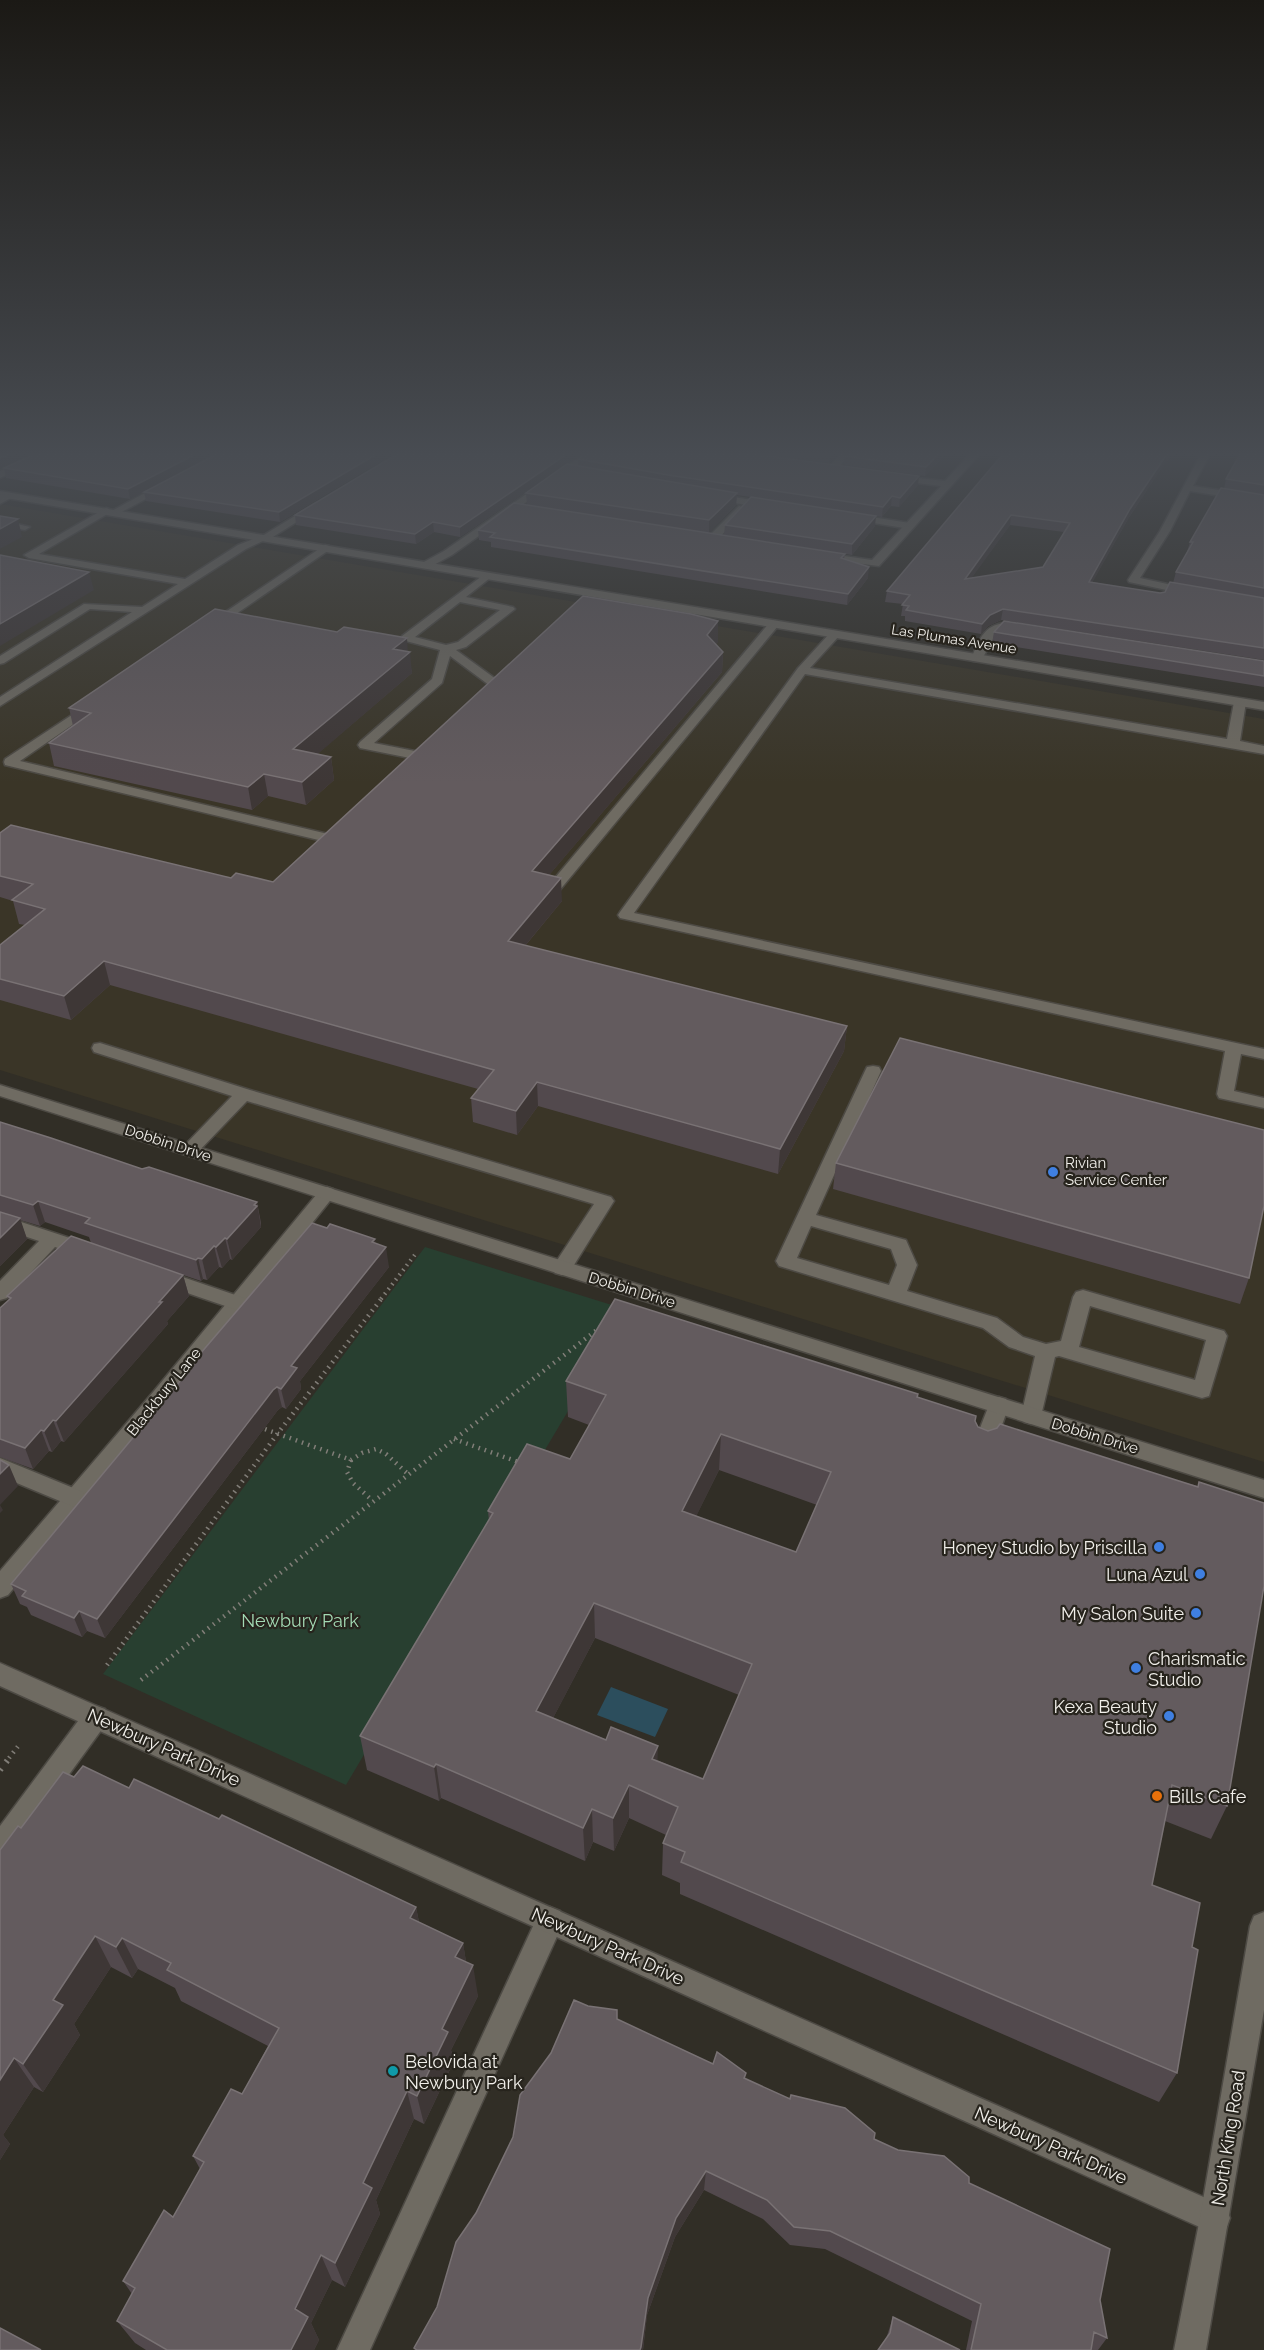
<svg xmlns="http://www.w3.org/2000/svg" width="1264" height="2350" font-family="Raleway,sans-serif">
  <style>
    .built { fill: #3a3527 }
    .green { fill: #283f30 }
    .water { fill: #2c4e5d }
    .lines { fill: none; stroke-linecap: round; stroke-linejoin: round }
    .service-casing { stroke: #4d4a44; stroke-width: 3 }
    .minor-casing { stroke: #4d4a44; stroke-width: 3 }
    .tertiary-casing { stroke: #4d4a44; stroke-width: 3 }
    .secondary-casing { stroke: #4d4a44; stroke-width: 3 }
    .path-far2 { stroke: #817e78; stroke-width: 4; stroke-dasharray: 1.5 4.5; stroke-linecap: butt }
    .path-far1 { stroke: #817e78; stroke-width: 4.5; stroke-dasharray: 1.5 5; stroke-linecap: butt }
    .path { stroke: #817e78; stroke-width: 6; stroke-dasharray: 2 8; stroke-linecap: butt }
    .service { fill: #6f6b62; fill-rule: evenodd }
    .minor { fill: #6f6b62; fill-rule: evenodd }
    .tertiary { fill: #6f6b62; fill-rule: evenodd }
    .secondary { fill: #6f6b62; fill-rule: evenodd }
    .wall { fill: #52494d; fill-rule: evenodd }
    .shaded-wall { fill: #3e3736 }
    .building { fill: #635b5e; stroke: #797274; stroke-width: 1.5; fill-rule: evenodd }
    .shop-dot { fill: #3f7fe0; stroke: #27241d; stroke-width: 2 }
    .food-dot { fill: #e8710a; stroke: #27241d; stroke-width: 2 }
    .culture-dot { fill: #0f9aa8; stroke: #27241d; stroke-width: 2 }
    .labels { text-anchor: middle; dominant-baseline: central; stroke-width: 4.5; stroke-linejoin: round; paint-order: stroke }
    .far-street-label { font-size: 14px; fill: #f1efea; stroke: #27241d }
    .street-label { font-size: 15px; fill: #f1efea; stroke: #27241d }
    .poi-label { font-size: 15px; fill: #f1efea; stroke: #27241d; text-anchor: start }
    .near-poi-label { font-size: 18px; fill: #f1efea; stroke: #27241d; text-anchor: end }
    .near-park-label { font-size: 18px; fill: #a3dab4; stroke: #27241d }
    .near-street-label { font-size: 18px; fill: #f1efea; stroke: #27241d }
  </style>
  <rect width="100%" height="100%" fill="#312e26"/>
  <polygon class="built" points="0,504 1264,719 1264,1462 0,1070"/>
  <polygon class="green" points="425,1247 628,1310 346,1785 103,1674"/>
  <polygon class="water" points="611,1687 668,1709 655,1737 597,1715"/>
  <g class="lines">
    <defs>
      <g id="service">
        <polygon points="841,454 851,454 836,470 830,470 830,466"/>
        <polygon points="8,493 16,495 0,504 0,497"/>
        <polygon points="713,494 772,503 777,506 772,509 710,499 708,497"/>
        <polygon points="739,506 747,508 716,541 708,541 708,537"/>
        <polygon points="106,508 109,509 109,513 39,554 185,579 238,545 264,535 269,538 246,549 0,706 0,697 132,612 90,609 4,663 0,664 0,656 84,604 142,607 178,584 29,558 24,555"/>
        <polygon points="852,514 910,523 915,526 910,529 849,519 849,515"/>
        <polygon points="0,520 30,527 25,530 0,526"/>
        <polygon points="325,545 329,546 329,550 217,627 209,627 209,623"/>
        <path d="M486,573L491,576L490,578L466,597L513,607L515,609L466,647L456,650L500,682V688L488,700H480L478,697L489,685L450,656L442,683L374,743L425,753L426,756L425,759L420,760L360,748L358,745L360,742L432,679L440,650L402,640V636ZM460,602L500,610L458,642L446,645L415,637Z"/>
        <polygon points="774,621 778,622 778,626 559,891 549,891 547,888 549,885 770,622"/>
        <path d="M1005,623L1025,625L1031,628C1022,635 1008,627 997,632L981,661H973L971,659C979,641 983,625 1005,623Z"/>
        <polygon points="834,632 840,635 810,668 1227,739 1234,702 1236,699 1244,699 1246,702 1240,741 1264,746 1264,754 805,674 634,913 1264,1049 1264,1059 1241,1054 1234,1091 1264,1098 1264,1108 1219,1098 1217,1094 1225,1051 620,918 618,915 620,912 798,668 830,633"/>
        <polygon points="90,703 96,707 94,710 20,761 328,834 337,825 347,825 349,828 336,842 331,843 5,765 4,762 5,759"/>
        <polygon points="100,1043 250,1090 611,1197 614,1201 569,1273 562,1275 555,1273 552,1268 594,1204 247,1101 196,1154 184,1154 181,1150 184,1146 232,1096 94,1052 92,1048 94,1044"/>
        <path d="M873,1066L879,1067L881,1071L816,1215L906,1240L917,1265L907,1291L997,1318L1023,1337L1046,1344L1061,1341L1073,1297L1076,1292L1083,1290L1224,1331L1227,1336L1209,1396L1202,1398L1059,1356L1055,1357L1041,1416L1038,1422L1031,1424L1024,1422L1021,1416L1035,1356L1009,1347L983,1328L779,1266L776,1261L865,1071L867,1067ZM811,1226L891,1249L897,1265L889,1285L797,1258ZM1090,1306L1206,1340L1195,1380L1079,1347Z"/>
        <polygon points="327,1187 333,1189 336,1193 333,1197 168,1403 8,1595 0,1598 0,1571 154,1391 321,1189"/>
        <polygon points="999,1397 1006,1399 1009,1405 993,1451 990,1457 982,1460 974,1457 971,1451 989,1405 992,1399"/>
        <polygon points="96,1706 105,1709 108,1717 105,1725 9,1857 0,1861 0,1826 87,1709"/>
        <polygon points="550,1907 560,1911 564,1921 370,2350 337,2350 540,1911"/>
      </g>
      <g id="minor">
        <polygon points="39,454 50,454 0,478 0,471"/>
        <polygon points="584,454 594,454 452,555 430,567 422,567 422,563 444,551"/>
        <polygon points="970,454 980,454 879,566 823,559 818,556 823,553 872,560 941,486 893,480 888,477 890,475 945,481"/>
        <polygon points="1201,454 1210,454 1193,486 1264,497 1264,503 1190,491 1170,531 1140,578 1190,589 1195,592 1190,595 1129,582 1128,580 1160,531"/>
        <polygon points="167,481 172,484 170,486 116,515 108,513"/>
        <polygon points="316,503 319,504 319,508 268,540 259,538"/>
        <polygon points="0,1085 1264,1480 1264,1498 0,1096"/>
        <polygon points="0,1215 94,1246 96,1251 94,1256 87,1258 55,1247 7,1298 0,1300 0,1281 39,1241 0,1228"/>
        <polygon points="165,1271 244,1298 247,1303 244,1308 237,1310 158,1283 155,1278 158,1273"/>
        <polygon points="0,1458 83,1492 86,1498 83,1504 75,1507 67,1504 0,1476"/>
        <polygon points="0,1663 1226,2207 1230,2218 1226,2229 1215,2233 1204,2229 0,1686"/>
      </g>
      <polygon id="tertiary" points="0,491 1264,702 1264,710 0,497"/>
      <polygon id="secondary" points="1264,1912 1264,2010 1206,2350 1174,2350 1200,2218 1250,1926 1254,1916"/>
    </defs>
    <use href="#service" class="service-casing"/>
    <use href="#minor" class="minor-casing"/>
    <use href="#tertiary" class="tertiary-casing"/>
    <use href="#secondary" class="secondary-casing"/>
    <polyline class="path-far2" points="381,1299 417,1252"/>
    <g class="path-far1">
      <polyline points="259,1427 351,1460 362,1453 376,1449 386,1454 408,1474"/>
      <polyline points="454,1439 521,1463"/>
      <polyline points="351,1460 347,1472 353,1483 373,1501"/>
      <polyline points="107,1665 278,1433 382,1298"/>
      <polyline points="141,1680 602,1326"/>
      <polyline points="9,1758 19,1745"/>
    </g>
    <polyline class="path" points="0,1770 10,1757"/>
    <use href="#service" class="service"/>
    <use href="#minor" class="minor"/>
    <use href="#tertiary" class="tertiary"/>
    <use href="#secondary" class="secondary"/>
  </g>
  <g class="wall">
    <polygon points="34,454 215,454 130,499 6,478 4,468"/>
    <polygon points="217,454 393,454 280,522 146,501 144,492"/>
    <polygon points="397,454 581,454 460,537 434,532 416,544 296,525 295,515"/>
    <polygon points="756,454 838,454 829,463"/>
    <polygon points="847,454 950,454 948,456 945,455 925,476 844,465 844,456"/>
    <path d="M1008,454H1173L1168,461H1166L1128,519L1092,582L1160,593L1165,592L1173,583L1176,572L1187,552L1190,542L1264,495V660L1001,620L988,626L981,634L905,621V616H901L903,604L885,602L887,591ZM1010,525L1064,532L1043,567L971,578Z"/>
    <polygon points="1239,454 1264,454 1264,495 1224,489 1226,479 1237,460"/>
    <polygon points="578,459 918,485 899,507 891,506 882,517 737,495 736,505 709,533 845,554 844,559 868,578 847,605 491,547 491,542 479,540 478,530 527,505 526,493 578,466"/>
    <polygon points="725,525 875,526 852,555 724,535"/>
    <polygon points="994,632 1264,661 1264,687 992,643"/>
    <polygon points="718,642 716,644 723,652 722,672 549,875 562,901 525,946 847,1026 844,1051 778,1174 538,1106 517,1135 473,1122 471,1098 478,1089 110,985 71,1020 0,1000 0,945 25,925 19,924 13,901 0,897 0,833 231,878 273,882"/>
    <polygon points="408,652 412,673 317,754 331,757 334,780 306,805 268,796 252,810 54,766 49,743 73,726 69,708"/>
    <polygon points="0,1122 142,1169 257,1202 261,1223 261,1227 232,1260 230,1259 222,1268 219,1267 207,1280 203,1279 201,1281 183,1275 189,1296 167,1321 168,1324 64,1442 61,1441 52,1452 49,1451 33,1469 0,1457 0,1308 9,1300 7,1296 91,1243 89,1237 45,1222 40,1226 20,1220 27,1239 0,1266"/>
    <polygon points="836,1163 1249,1278 1240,1304 833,1189"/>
    <polygon points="376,1244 389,1267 300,1381 301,1389 286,1409 282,1407 278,1410 105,1638 87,1631 82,1637 31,1615 27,1607 20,1604 11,1584 194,1364 194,1361"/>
    <path d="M566,1381L918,1394L917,1398L975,1421L978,1427L988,1431L1198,1486L1199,1482L1227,1806L1211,1839L1165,1821L1152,1885L1192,1947L1177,2073L1159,2102L680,1894V1883L662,1875L663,1843L666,1835L629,1818L614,1851L593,1842L585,1861L441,1798L439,1801L367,1770L360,1736L489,1521L488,1511L570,1459L589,1425L568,1417ZM719,1470L817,1505L796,1552L696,1516ZM595,1638L739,1695L703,1779L553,1718Z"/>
    <polygon points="74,1777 129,1788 219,1819 416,1907 419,1922 463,1943 466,1962 478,1996 451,2050 454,2061 424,2124 414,2119 376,2200 380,2214 345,2287 332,2280 311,2323 319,2340 314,2350 146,2350 135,2343 117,2321 132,2294 123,2281 173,2217 200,2169 193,2156 242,2094 268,2046 181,2001 175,1988 138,1969 132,1978 111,1967 74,2024 80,2035 43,2092 34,2087 3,2135 10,2144 0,2160 0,1850 21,1828"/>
    <polygon points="617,2019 713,2064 746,2073 745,2079 969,2183 1100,2300 1107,2338 1098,2350 966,2350 972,2321 825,2249 790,2245 763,2219 704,2190 675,2237 647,2315 643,2350 415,2350 414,2348"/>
    <polygon points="893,2317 960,2350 886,2339"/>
  </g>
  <g class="shaded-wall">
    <polygon points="11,454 34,454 0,469 0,458"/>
    <polygon points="196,454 215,454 130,499 128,489"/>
    <polygon points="377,454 393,454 280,522 279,512"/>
    <polygon points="567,454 581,454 460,537 460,527"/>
    <polygon points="830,454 838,454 829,463"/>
    <polygon points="939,454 945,454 945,455 925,476 926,467"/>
    <polygon points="1167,454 1166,461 1128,519 1087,592 1089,582 1130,509"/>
    <polygon points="1170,454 1173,454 1168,461"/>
    <polygon points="919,476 918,485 899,507 900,498"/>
    <polygon points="737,493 736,505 709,533 709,520"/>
    <polygon points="892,496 891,506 882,517 883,507"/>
    <polygon points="1011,515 1010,525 963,590 965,579"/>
    <polygon points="876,516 875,526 852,555 852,544"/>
    <polygon points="18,519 22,537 0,549 0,529"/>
    <polygon points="433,522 434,532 416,544 415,534"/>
    <polygon points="869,567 868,578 847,605 848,594"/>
    <polygon points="89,572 94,590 0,646 0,624"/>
    <polygon points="1003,609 1001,620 988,626 981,634 982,624 990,615"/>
    <polygon points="718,621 718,642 706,656 707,635"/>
    <polygon points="407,638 408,654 410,652 412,673 297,772 293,749 393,649"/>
    <polygon points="723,652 722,672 533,894 532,871"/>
    <polygon points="331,757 334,780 306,805 302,782"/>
    <polygon points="264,774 268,796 252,810 248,787"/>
    <polygon points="561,878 562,901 509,965 508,941"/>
    <polygon points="104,961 110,985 71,1020 64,996"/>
    <polygon points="847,1026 844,1051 778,1174 780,1149"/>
    <polygon points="537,1082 538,1106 517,1135 516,1111"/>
    <polygon points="38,1201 45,1222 40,1226 33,1205"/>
    <polygon points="257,1202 261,1227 232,1260 227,1239"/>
    <polygon points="20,1218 27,1239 0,1266 0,1238"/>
    <polygon points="225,1238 230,1259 222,1268 216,1247"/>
    <polygon points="375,1239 378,1257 386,1247 389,1267 300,1381 301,1389 286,1409 281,1389 291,1366"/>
    <polygon points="214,1246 219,1267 207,1280 202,1259"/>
    <polygon points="198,1258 203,1279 201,1281 196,1260"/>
    <polygon points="183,1275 189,1296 167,1321 168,1324 64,1442 56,1421"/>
    <polygon points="277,1387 282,1407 278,1410 105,1638 97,1619 273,1390"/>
    <polygon points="53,1420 61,1441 52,1452 44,1431"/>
    <polygon points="41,1430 49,1451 33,1469 25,1448"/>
    <polygon points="721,1434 719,1470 681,1547 682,1511"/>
    <polygon points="9,1465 18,1486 0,1505 3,1510 0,1513 0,1474"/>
    <polygon points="594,1603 595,1638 539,1745 536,1711"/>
    <polygon points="79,1611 87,1631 82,1637 74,1618"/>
    <polygon points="658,1746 657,1780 652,1759"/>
    <polygon points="436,1764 441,1798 439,1801 434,1767"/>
    <polygon points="629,1785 629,1818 614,1851 613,1818"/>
    <polygon points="592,1809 593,1842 585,1861 583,1828"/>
    <polygon points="416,1907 422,1938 410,1918"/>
    <polygon points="95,1936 111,1967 74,2024 80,2035 43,2092 23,2064 53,2000"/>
    <polygon points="122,1938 138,1969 132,1978 116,1947"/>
    <polygon points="463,1943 468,1974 455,1957"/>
    <polygon points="473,1965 478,1996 451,2050 454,2061 424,2124 417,2096 442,2029"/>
    <polygon points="14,2058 34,2087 3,2135 10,2144 0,2160 0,2080"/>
    <polygon points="407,2091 414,2119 376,2200 380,2214 345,2287 335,2263 363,2183"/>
    <polygon points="706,2171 704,2190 675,2237 647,2315 643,2350 640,2350 648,2298 676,2218"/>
    <polygon points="321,2255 332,2280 311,2323 319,2340 314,2350 291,2350 295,2309"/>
  </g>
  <g class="building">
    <polygon points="0,454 11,454 0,458"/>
    <polygon points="35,454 196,454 128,489 4,468"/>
    <polygon points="217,454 377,454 279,512 144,492"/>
    <polygon points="397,454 567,454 460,527 433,522 415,534 295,515"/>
    <polygon points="585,454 752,454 919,476 900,498 892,496 883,507 668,475 578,459"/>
    <polygon points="847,454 939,454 926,467 844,456"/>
    <path d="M1008,454H1167L1130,509L1089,582L1160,593L1165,592L1170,582L1264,598V648L1003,609L990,615L982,624L906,610L909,606L902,605L910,595L887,591L1002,455L1006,456ZM1011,515L1070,523L1043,567L965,579Z"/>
    <polygon points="1240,454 1264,454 1264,485 1226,479"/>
    <polygon points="567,464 737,493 709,520 526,493"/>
    <polygon points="1221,488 1264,495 1264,588 1176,572 1193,542 1190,542"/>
    <polygon points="751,497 876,516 852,544 725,525"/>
    <polygon points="514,503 845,554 841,558 869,567 848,594 490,537 495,533 478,530"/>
    <polygon points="0,516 18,519 0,529"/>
    <polygon points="0,555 89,572 0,624"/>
    <polygon points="583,596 691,614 718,621 707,635 723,652 532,871 561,878 508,941 847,1026 780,1149 537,1082 516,1111 471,1098 494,1070 104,961 64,996 0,979 0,945 45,909 12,900 33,884 0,876 0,833 11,825 231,878 236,873 273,882"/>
    <polygon points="215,609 337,632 344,627 407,638 393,649 410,652 293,749 331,757 302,782 264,774 248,787 49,743 91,713 69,708"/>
    <polygon points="1004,621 1264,661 1264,676 994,632"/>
    <polygon points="900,1038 1264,1130 1264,1206 1249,1278 836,1163"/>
    <polygon points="0,1122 51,1138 142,1169 149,1167 257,1202 254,1205 257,1206 227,1239 225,1238 216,1247 214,1246 202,1259 198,1258 196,1260 85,1223 90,1218 38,1201 33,1205 0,1195"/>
    <polygon points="0,1212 20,1218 0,1238"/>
    <polygon points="312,1223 327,1228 330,1224 375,1239 372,1242 386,1247 291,1366 297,1368 281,1389 277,1387 273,1390 97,1619 79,1611 74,1618 22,1596 26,1591 11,1584 196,1362 194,1361"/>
    <polygon points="71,1236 183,1275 159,1302 162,1302 56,1421 53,1420 44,1431 41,1430 25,1448 0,1439 0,1308 11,1298 7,1296"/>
    <path d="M615,1299L918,1394L917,1397L976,1416L975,1421L978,1427L988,1431L997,1428L1000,1424L1198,1487L1199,1482L1264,1503V1586L1227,1806L1172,1785L1152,1885L1200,1903L1192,1947L1198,1950L1177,2073L681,1862L685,1852L663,1843L678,1807L629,1785L613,1818L592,1809L583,1828L436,1764L434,1767L360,1736L493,1513L488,1511L527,1444L570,1459L606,1395L566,1381ZM721,1434L831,1472L796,1552L682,1511ZM594,1603L752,1664L703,1779L652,1759L658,1746L611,1727L606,1740L536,1711Z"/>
    <polygon points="0,1460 9,1465 0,1474"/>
    <polygon points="83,1766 129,1788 134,1779 219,1819 222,1815 416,1907 410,1918 463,1943 455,1957 473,1965 442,2029 448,2032 417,2096 407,2091 363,2183 372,2188 335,2263 321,2255 295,2309 308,2317 291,2350 167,2350 117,2321 135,2288 123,2281 164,2210 173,2217 204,2162 193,2156 231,2089 242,2094 279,2028 167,1970 171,1963 122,1938 116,1947 95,1936 53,2000 63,2005 23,2064 14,2058 0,2080 0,1850 18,1826 21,1828 63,1772 74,1777"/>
    <polygon points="574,2000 588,2006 617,2010 617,2019 713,2064 717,2052 746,2073 744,2078 790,2099 791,2095 845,2108 875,2133 874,2139 898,2150 944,2156 969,2177 969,2183 1110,2249 1100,2300 1107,2338 1094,2332 1091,2350 971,2350 981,2304 830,2231 794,2227 767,2200 706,2171 676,2218 648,2298 641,2347 640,2350 417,2350 414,2348 437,2307 456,2242 476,2213 513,2137 520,2095 551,2053"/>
    <polygon points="893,2317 960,2350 878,2350 890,2333"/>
    <polygon points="0,2328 41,2350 0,2350"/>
  </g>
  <linearGradient id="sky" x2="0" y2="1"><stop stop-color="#1b1915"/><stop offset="0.58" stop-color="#484c52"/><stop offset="1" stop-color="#484c52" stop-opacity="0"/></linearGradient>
  <rect width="1264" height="783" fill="url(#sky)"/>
  <g class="shop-dot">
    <circle cx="1053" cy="1172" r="6"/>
    <circle cx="1159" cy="1547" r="6"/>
    <circle cx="1200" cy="1574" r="6"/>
    <circle cx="1196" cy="1613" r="6"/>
    <circle cx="1136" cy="1668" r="6"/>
    <circle cx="1169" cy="1716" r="6"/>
  </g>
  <circle class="food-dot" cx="1157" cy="1796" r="6"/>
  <circle class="culture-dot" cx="393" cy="2071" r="6"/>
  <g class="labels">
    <g class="far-street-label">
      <text transform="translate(954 639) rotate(9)">Las Plumas Avenue</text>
    </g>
    <g class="street-label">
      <text transform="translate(168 1143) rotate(18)">Dobbin Drive</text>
      <text transform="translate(632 1290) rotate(17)">Dobbin Drive</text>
      <text transform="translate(164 1392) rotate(-51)">Blackbury Lane</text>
      <text transform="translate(1095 1436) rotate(17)">Dobbin Drive</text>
    </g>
    <g class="poi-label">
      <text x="1065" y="1163">Rivian<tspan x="1065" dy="17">Service Center</tspan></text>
    </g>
    <g class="near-poi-label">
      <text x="1147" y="1547">Honey Studio by Priscilla</text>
      <text x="1188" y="1574">Luna Azul</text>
      <text x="1184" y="1613">My Salon Suite</text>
      <text x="1148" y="1658" text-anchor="start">Charismatic<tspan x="1148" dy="21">Studio</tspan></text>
      <text x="1157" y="1706">Kexa Beauty<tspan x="1157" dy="21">Studio</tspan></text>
      <text x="1169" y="1796" text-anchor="start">Bills Cafe</text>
      <text x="405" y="2061" text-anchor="start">Belovida at<tspan x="405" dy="21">Newbury Park</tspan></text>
    </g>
    <g class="near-park-label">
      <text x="300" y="1620">Newbury Park</text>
    </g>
    <g class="near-street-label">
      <text transform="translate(164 1747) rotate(24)">Newbury Park Drive</text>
      <text transform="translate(608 1946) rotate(24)">Newbury Park Drive</text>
      <text transform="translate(1228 2138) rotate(-81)">North King Road</text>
      <text transform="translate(1051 2145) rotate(24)">Newbury Park Drive</text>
    </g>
  </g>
</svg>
